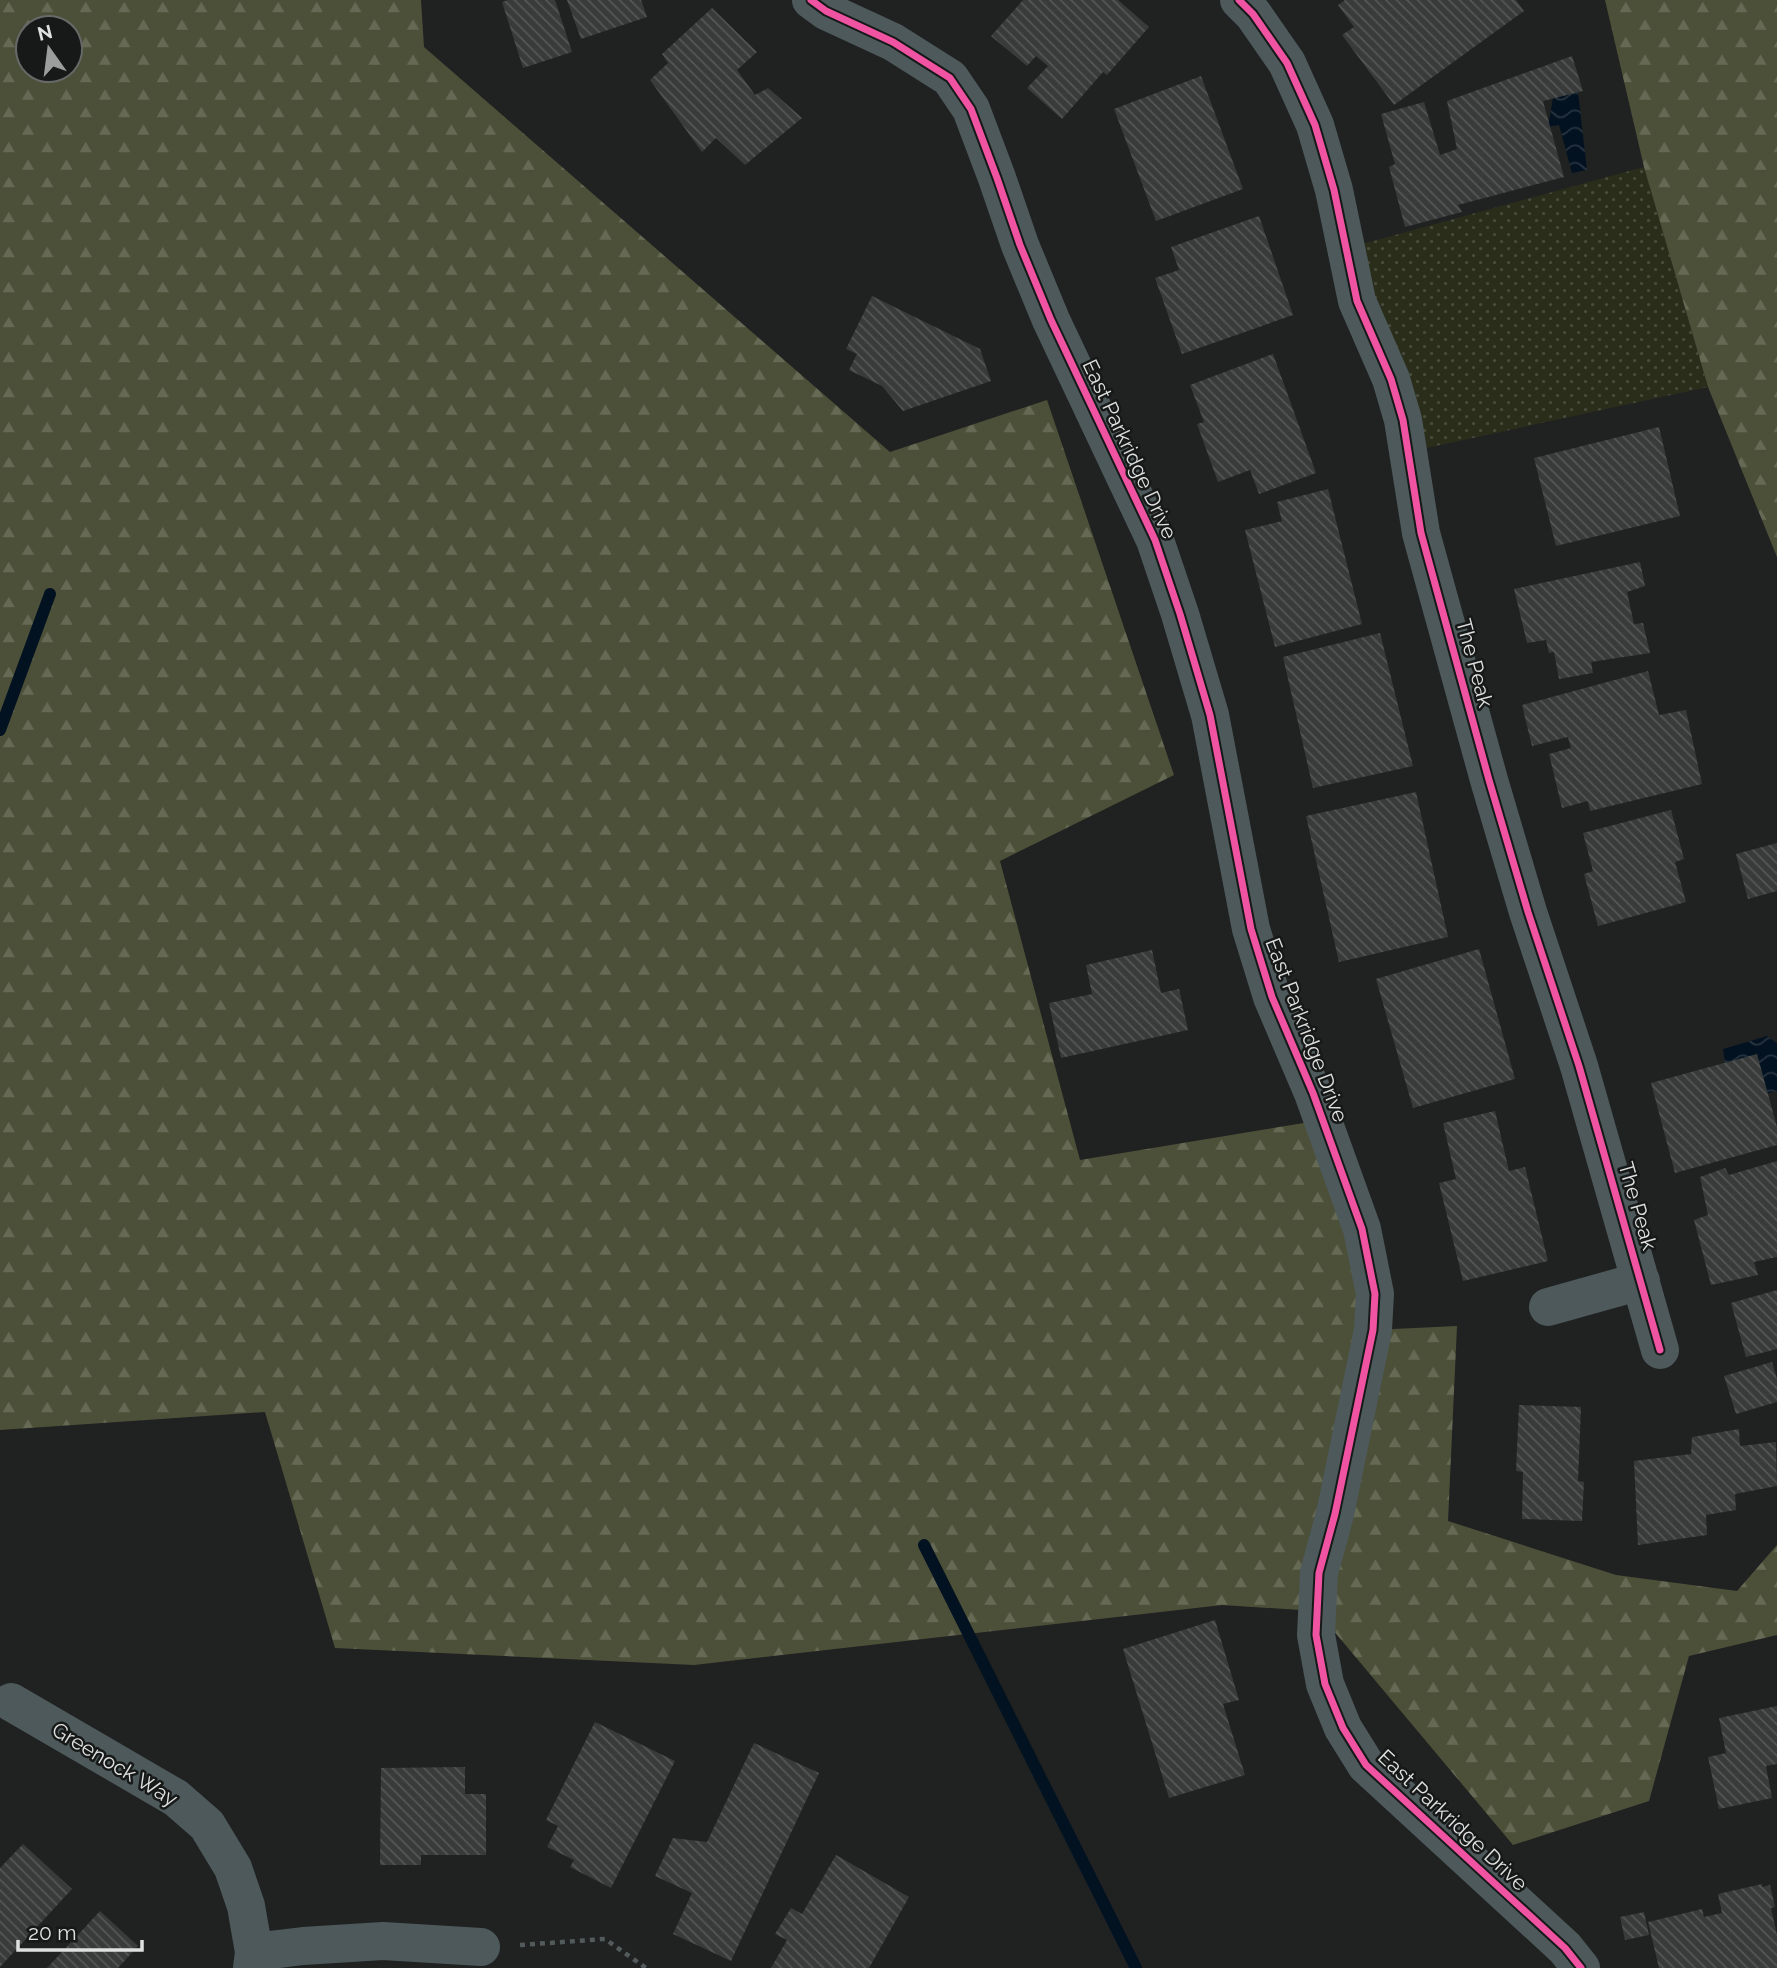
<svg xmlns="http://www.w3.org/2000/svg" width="1777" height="1968" font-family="Raleway,sans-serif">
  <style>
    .grass { fill: url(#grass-dots) }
    .forest { fill: url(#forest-firs); fill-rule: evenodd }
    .water { fill: url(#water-waves) }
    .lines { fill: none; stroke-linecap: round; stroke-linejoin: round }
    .stream { stroke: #031220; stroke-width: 12 }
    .building { fill: url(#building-back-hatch) }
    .path { stroke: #535a5b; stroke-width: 4.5; stroke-dasharray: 5 5; stroke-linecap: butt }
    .minor { stroke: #4d595b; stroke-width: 38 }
    .cycleway-casing { stroke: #161918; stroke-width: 11 }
    .cycleway { stroke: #f153a3; stroke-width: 7 }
    .labels { text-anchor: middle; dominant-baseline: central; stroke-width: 5; stroke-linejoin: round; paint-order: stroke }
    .street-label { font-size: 21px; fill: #dfe1e1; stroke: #161918 }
  </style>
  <defs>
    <pattern id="grass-dots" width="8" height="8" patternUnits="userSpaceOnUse" patternTransform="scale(1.75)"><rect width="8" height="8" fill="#2b2d1b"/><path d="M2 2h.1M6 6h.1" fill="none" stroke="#494b3c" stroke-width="1.8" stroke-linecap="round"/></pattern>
    <pattern id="forest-firs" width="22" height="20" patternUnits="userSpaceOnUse" patternTransform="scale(1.75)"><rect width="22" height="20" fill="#4d5038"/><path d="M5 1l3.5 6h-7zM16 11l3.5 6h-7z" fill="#666954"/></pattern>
    <pattern id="water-waves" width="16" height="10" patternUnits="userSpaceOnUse" patternTransform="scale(1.75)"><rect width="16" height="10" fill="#031220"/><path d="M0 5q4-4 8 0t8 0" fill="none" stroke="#273440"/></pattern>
    <pattern id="building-back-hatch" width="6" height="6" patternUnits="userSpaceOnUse" patternTransform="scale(1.75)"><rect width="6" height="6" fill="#383b39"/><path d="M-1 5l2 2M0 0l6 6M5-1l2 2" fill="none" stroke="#545755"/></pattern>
  </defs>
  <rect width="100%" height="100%" fill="#202121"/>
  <polygon class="grass" points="1644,167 1708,387 1408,452 1344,249"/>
  <g class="forest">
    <path d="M0,0H421L424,47L890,452L1047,400L1174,775L1000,861L1080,1160L1322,1120L1373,1330L1457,1326L1448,1521L1616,1575L1737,1591L1777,1545V1635L1689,1656L1649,1801L1513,1845L1317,1611L1222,1605L694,1665L335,1648L265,1412L0,1430ZM28,28H70V70H28Z"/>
    <polygon points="1605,0 1777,0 1777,557 1708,387 1644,167"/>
  </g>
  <g class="water">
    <polygon points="1578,92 1587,170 1572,173 1559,125 1548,127 1553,98"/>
    <polygon points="1767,1036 1777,1043 1777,1091 1768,1093 1725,1063 1723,1049"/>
  </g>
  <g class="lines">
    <g class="stream">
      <polyline points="0,730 50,594"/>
      <polyline points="924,1545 1136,1968"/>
    </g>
  </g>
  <g class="building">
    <polygon points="508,0 555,0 572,52 523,68 502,2"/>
    <polygon points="567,0 641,0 647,17 581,39"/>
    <polygon points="1023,0 1118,0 1149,27 1107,75 1103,72 1062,119 1027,88 1048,66 1036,56 1027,66 991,36"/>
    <polygon points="1345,0 1516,0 1524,11 1394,105 1342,35 1354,27 1338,5"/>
    <polygon points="712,8 757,52 737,70 755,95 768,88 802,118 745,165 716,138 702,152 650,80 668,63 662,54"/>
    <polygon points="1572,56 1583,91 1543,101 1564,177 1458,205 1462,212 1405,227 1389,167 1395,164 1381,114 1424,102 1440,155 1457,149 1447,101"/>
    <polygon points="1201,76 1243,189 1156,221 1114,109"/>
    <polygon points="1259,216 1293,315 1182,354 1155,278 1179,270 1171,247"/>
    <polygon points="872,296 980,349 991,381 903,411 882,386 849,370 857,354 846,349"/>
    <polygon points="1273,354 1316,473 1259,494 1250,470 1218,482 1197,424 1204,422 1190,385"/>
    <polygon points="1659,427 1680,516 1556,546 1534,458"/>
    <polygon points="1328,489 1362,624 1275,647 1245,530 1282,521 1277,502"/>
    <polygon points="1640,562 1645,586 1627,592 1634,624 1643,623 1650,653 1591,662 1593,673 1559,679 1554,652 1549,653 1546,640 1527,643 1514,589"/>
    <polygon points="1380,633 1413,766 1313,788 1283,657"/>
    <polygon points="1648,671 1659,715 1686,710 1702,784 1590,811 1588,801 1562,808 1549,754 1571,748 1568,737 1532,746 1522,705"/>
    <polygon points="1416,792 1448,937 1339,962 1306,816"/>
    <polygon points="1671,810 1684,859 1675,862 1686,902 1598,926 1584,874 1593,871 1583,833"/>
    <polygon points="1777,843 1777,891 1748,899 1736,854"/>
    <polygon points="1479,949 1515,1079 1413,1108 1376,979"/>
    <polygon points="1152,950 1161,993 1179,989 1188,1030 1061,1058 1049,1003 1092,994 1086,965"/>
    <polygon points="1757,1054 1777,1127 1777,1145 1675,1173 1651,1083"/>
    <polygon points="1495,1111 1509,1171 1525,1167 1548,1261 1463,1281 1439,1183 1456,1179 1443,1123"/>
    <polygon points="1777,1161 1777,1257 1754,1262 1758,1275 1711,1285 1694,1220 1708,1215 1700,1177 1725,1168 1729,1175"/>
    <polygon points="1777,1290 1777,1349 1746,1357 1731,1303"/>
    <polygon points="1772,1362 1777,1379 1777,1402 1736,1414 1724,1376"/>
    <polygon points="1519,1405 1581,1407 1578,1481 1584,1482 1582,1521 1522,1519 1523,1472 1516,1471"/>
    <polygon points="1739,1429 1740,1446 1776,1442 1777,1486 1735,1494 1736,1510 1706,1515 1707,1535 1638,1545 1634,1461 1691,1454 1692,1437"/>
    <polygon points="1215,1620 1239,1700 1223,1704 1245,1775 1169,1798 1123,1649"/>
    <polygon points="1777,1706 1777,1764 1766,1766 1772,1798 1719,1809 1708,1757 1726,1753 1719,1718"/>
    <polygon points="595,1722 675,1761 611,1888 570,1867 574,1860 547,1847 558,1826 546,1820"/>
    <polygon points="754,1743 819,1773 731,1961 673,1934 692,1893 655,1876 673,1838 707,1842"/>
    <polygon points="465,1767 465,1794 486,1794 486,1855 421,1855 421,1865 380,1865 381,1768"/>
    <polygon points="23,1844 72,1889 0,1967 0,1868"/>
    <polygon points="836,1855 909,1897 869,1968 771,1968 787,1940 775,1934 791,1908 802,1914"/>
    <polygon points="1762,1884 1762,1887 1770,1885 1775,1907 1771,1908 1777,1935 1777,1968 1659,1968 1648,1922 1702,1909 1704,1917 1722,1913 1718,1894"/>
    <polygon points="100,1911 138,1946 118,1968 47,1968"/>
    <polygon points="1644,1912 1649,1935 1625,1940 1620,1917"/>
  </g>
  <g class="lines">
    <polyline class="path" points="520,1945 605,1939 646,1968"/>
    <g class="minor">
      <polyline points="811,0 826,11 893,42 950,78 971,109 997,178 1020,245 1051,320 1155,540 1180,614 1210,715 1251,929 1272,997 1313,1093 1362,1229 1375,1294 1373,1330 1335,1514 1319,1573 1316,1635 1325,1684 1343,1728 1366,1765 1565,1948 1581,1968"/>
      <polyline points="1239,0 1253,14 1287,63 1315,125 1334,190 1357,301 1391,379 1403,420 1421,533 1489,780 1528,912 1579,1066 1660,1350"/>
      <polyline points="1548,1307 1641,1281"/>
      <polyline points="11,1702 176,1798 207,1825 233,1868 246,1906 254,1952 252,1968"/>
      <polyline points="254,1952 303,1946 383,1941 481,1947"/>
    </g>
    <defs>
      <g id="cycleway">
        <polyline points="811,0 826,11 893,42 950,78 971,109 997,178 1020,245 1051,320 1155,540 1180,614 1210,715 1251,929 1272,997 1313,1093 1362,1229 1375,1294 1373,1330 1335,1514 1319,1573 1316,1635 1325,1684 1343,1728 1366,1765 1565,1948 1581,1968"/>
        <polyline points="1239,0 1253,14 1287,63 1315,125 1334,190 1357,301 1391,379 1403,420 1421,533 1489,780 1528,912 1579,1066 1660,1350"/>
      </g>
    </defs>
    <use href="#cycleway" class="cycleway-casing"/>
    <use href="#cycleway" class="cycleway"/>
  </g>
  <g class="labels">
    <g class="street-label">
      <text transform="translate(1130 449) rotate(65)">East Parkridge Drive</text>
      <text transform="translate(1475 663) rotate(75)">The Peak</text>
      <text transform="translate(1307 1030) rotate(69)">East Parkridge Drive</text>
      <text transform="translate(1638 1206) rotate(74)">The Peak</text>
      <text transform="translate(115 1764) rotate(31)">Greenock Way</text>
      <text transform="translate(1453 1820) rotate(43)">East Parkridge Drive</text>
    </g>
  </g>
  <g transform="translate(49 49) rotate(346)"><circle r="33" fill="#161918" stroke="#666968" stroke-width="2"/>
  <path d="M0-5L12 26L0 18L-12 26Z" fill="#9c9e9e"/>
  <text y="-10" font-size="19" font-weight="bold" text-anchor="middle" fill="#dfe1e1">N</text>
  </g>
  <path d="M18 1940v10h124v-10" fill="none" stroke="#dfe1e1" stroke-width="3.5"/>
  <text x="28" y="1940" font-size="21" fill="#dfe1e1" stroke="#161918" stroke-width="5" paint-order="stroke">20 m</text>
</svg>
